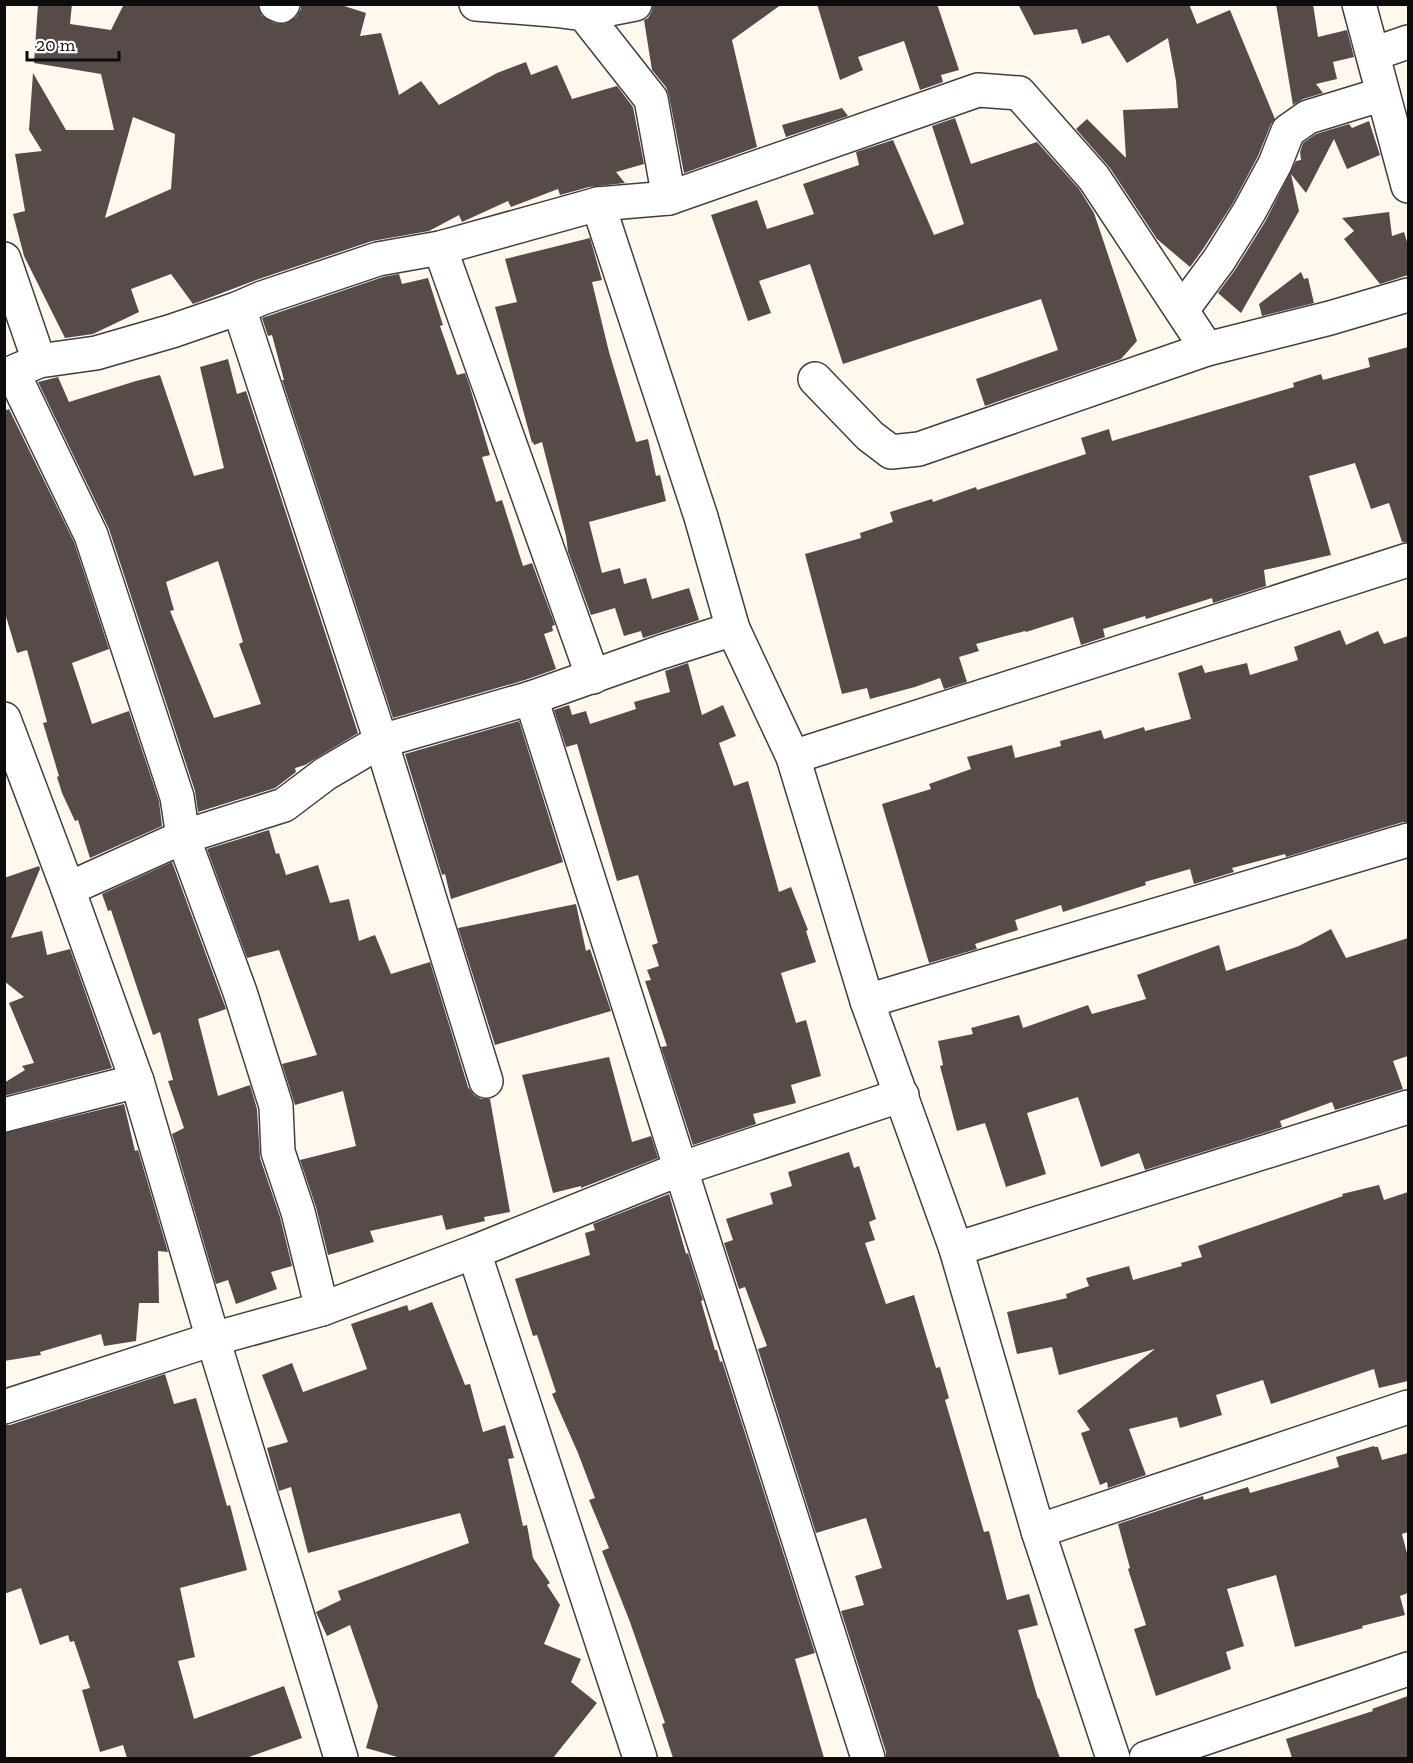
<svg xmlns="http://www.w3.org/2000/svg" width="1413" height="1763" font-family="'Zilla Slab',serif">
  <style>
    .building { fill: #564b48; fill-rule: evenodd }
    .lines { fill: none; stroke-linecap: round; stroke-linejoin: round }
    .minor-casing { stroke: #3f3f3f; stroke-width: 36 }
    .minor { stroke: #fff; stroke-width: 33 }
  </style>
  <rect width="100%" height="100%" fill="#fff8ec"/>
  <g class="building">
    <path d="M38,4H72L70,24L111,30L124,4H258L262,16L274,23L284,24L296,17L301,9V4H338L366,13L360,36L381,33L399,95L421,81L439,105L497,73L526,62L531,75L557,65L572,99L617,86L633,107L644,164L616,172L625,183L589,187L560,195L558,189L511,207L508,201L462,222L459,215L429,231L372,241L256,280L193,304L171,274L131,289L139,312L93,334L65,338L24,256L13,214L25,211L15,154L42,151L29,130L33,73L66,130H114L101,74L34,63ZM133,117L175,134L171,189L105,218Z"/>
    <polygon points="653,4 782,4 732,40 757,147 684,173 669,96 666,87 652,70 644,20 648,18 652,11"/>
    <polygon points="817,4 937,4 959,70 941,75 943,82 920,90 904,41 858,57 863,70 840,80"/>
    <polygon points="1018,4 1189,4 1197,24 1230,10 1275,119 1271,124 1258,156 1233,203 1203,249 1190,267 1157,239 1110,168 1076,129 1087,119 1126,158 1123,110 1178,108 1176,81 1168,38 1127,63 1109,35 1082,44 1077,29 1034,35"/>
    <polygon points="1276,4 1313,4 1318,37 1347,30 1354,57 1333,62 1337,79 1316,84 1323,93 1303,99 1293,105"/>
    <polygon points="842,108 848,116 786,137 782,125"/>
    <polygon points="955,118 971,164 1037,142 1079,189 1094,213 1137,341 1121,359 985,406 976,379 1058,350 1041,299 843,364 810,264 759,281 771,313 748,321 711,215 757,200 767,229 814,214 803,184 859,165 856,152 893,140 934,235 964,224 932,126"/>
    <polygon points="1369,121 1380,155 1347,169 1334,139 1306,193 1291,174 1299,211 1241,313 1218,293 1235,270 1265,222 1296,161 1301,160 1300,152 1303,143 1316,134 1349,124 1352,128"/>
    <polygon points="1389,212 1392,236 1404,232 1408,245 1408,275 1380,284 1344,239 1354,231 1342,218"/>
    <polygon points="590,238 602,280 592,282 609,352 636,442 648,439 656,476 660,475 666,501 589,522 602,573 620,568 624,584 646,578 652,599 689,588 699,620 643,638 641,631 624,636 615,608 591,615 568,552 566,536 542,442 534,445 533,442 532,443 495,307 517,302 505,259"/>
    <polygon points="1301,272 1304,279 1308,278 1314,303 1262,316 1259,304"/>
    <polygon points="399,274 402,284 428,278 443,325 440,326 457,375 465,373 469,384 490,455 482,457 496,502 502,500 523,566 532,563 555,625 552,626 553,631 544,634 556,669 525,680 393,718 282,380 284,380 272,335 268,336 262,318 383,277"/>
    <polygon points="1408,347 1408,542 1402,542 1389,503 1371,509 1355,463 1309,476 1331,555 1264,570 1266,586 1213,603 1212,598 1146,619 1145,616 1103,629 1105,637 1081,645 1073,617 1026,632 1025,631 976,644 979,651 959,657 967,682 944,689 940,678 915,687 870,699 867,688 842,694 805,554 861,538 860,533 893,522 890,512 932,499 933,502 976,487 977,490 1086,454 1081,438 1109,429 1112,441 1294,387 1293,383 1321,374 1323,380 1370,367 1368,358"/>
    <path d="M228,359L237,394L246,391L358,733L305,765L295,768L296,772L275,788L198,812L195,791L109,529L38,382L58,377L69,402L136,381L160,375L194,476L224,468L200,367ZM218,561L243,642L239,644L261,704L214,718L170,611L174,610L166,582Z"/>
    <polygon points="9,409 74,542 109,649 72,663 92,724 129,711 159,801 162,826 90,858 78,820 75,821 62,793 57,777 59,776 43,723 47,722 27,650 17,653 4,610 4,411"/>
    <polygon points="1340,630 1346,645 1378,631 1384,644 1408,636 1408,822 1403,822 1286,857 1285,854 1232,868 1234,872 1194,884 1190,869 1145,882 1146,885 1063,912 1061,905 1015,920 1018,930 975,944 977,949 929,963 882,804 931,789 929,784 971,769 967,757 1012,745 1015,758 1061,746 1060,741 1101,730 1104,739 1144,727 1145,731 1191,719 1178,673 1202,665 1205,673 1247,663 1250,675 1298,660 1294,647"/>
    <polygon points="688,663 702,715 723,705 736,736 719,743 734,786 748,781 779,892 791,887 808,930 806,931 816,962 781,973 796,1023 806,1020 821,1076 791,1085 796,1103 753,1114 756,1124 693,1145 661,1047 667,1046 645,981 651,980 647,970 659,966 652,945 658,943 638,875 617,881 577,744 566,747 554,710 569,705 572,715 586,711 590,724 636,709 634,702 670,692 665,671"/>
    <polygon points="519,721 563,862 451,899 445,874 442,875 405,754"/>
    <polygon points="269,830 276,854 279,853 286,875 318,865 330,903 349,899 359,941 375,935 391,974 430,962 468,1087 474,1095 481,1099 490,1099 510,1212 484,1217 485,1221 446,1230 442,1215 370,1231 374,1242 328,1255 316,1207 300,1160 356,1146 343,1091 295,1105 282,1064 317,1055 279,950 247,958 207,849"/>
    <polygon points="172,862 226,1009 198,1019 218,1096 250,1085 257,1109 260,1158 280,1217 292,1266 271,1272 277,1289 236,1304 228,1280 216,1284 172,1134 184,1128 168,1081 173,1080 160,1032 153,1035 111,910 108,911 102,894"/>
    <polygon points="39,866 40,869 11,938 42,931 47,955 70,949 112,1068 4,1096 4,1083 25,1070 22,1066 34,1063 9,1003 24,997 4,981 4,878"/>
    <polygon points="576,904 586,951 590,949 611,1011 495,1045 458,928"/>
    <polygon points="1331,929 1346,958 1408,938 1408,1056 1393,1061 1403,1089 1335,1110 1332,1102 1280,1121 1282,1127 1145,1170 1139,1153 1101,1167 1078,1097 1027,1113 1046,1174 1006,1187 985,1123 957,1131 940,1066 943,1065 938,1041 973,1034 971,1028 1019,1015 1023,1028 1088,1005 1092,1014 1146,999 1137,975 1219,945 1226,971 1299,946"/>
    <polygon points="609,1057 632,1142 651,1136 658,1158 581,1188 581,1186 553,1193 522,1075"/>
    <polygon points="124,1104 135,1151 138,1150 168,1252 158,1251 159,1303 139,1303 136,1341 104,1346 101,1334 40,1352 41,1355 4,1361 4,1133"/>
    <polygon points="849,1152 854,1168 859,1166 876,1219 869,1222 875,1240 865,1243 886,1304 914,1295 936,1368 940,1367 949,1398 945,1400 984,1532 989,1531 1007,1600 1029,1594 1038,1625 1018,1630 1038,1699 1039,1698 1060,1758 886,1758 886,1752 841,1611 864,1605 855,1576 882,1568 866,1518 816,1533 758,1349 767,1346 745,1287 739,1289 724,1243 733,1240 726,1219 773,1204 770,1193 792,1186 788,1172"/>
    <polygon points="1379,1185 1384,1200 1408,1192 1408,1381 1379,1388 1374,1369 1271,1404 1263,1380 1216,1395 1222,1415 1180,1428 1177,1417 1129,1429 1146,1475 1108,1488 1107,1482 1100,1485 1081,1433 1090,1430 1077,1411 1155,1349 1059,1375 1052,1347 1017,1354 1007,1312 1067,1298 1066,1294 1089,1286 1086,1278 1129,1266 1133,1280 1182,1266 1181,1263 1202,1257 1198,1246 1343,1196 1342,1194"/>
    <polygon points="669,1194 686,1254 688,1253 703,1300 701,1301 715,1350 717,1350 720,1362 722,1361 815,1653 795,1659 824,1758 673,1758 662,1724 665,1723 630,1622 602,1551 609,1548 589,1500 595,1498 578,1453 552,1394 556,1392 537,1335 533,1336 515,1279 590,1255 585,1233 595,1230 593,1224"/>
    <polygon points="432,1302 465,1385 470,1384 483,1432 505,1425 514,1458 508,1459 523,1526 527,1525 533,1558 550,1583 547,1585 560,1605 544,1644 581,1659 571,1682 597,1703 553,1758 401,1758 366,1748 378,1706 350,1625 327,1636 316,1612 341,1600 338,1591 469,1543 460,1513 308,1553 291,1487 279,1491 267,1448 288,1442 262,1375 292,1363 303,1392 367,1369 351,1324 407,1305 409,1311"/>
    <polygon points="165,1374 174,1404 196,1398 227,1506 230,1505 247,1570 180,1588 195,1657 178,1661 194,1719 284,1686 302,1738 246,1758 127,1758 123,1745 100,1752 82,1690 90,1688 74,1641 70,1642 68,1635 40,1645 21,1588 4,1594 4,1425 10,1425"/>
    <polygon points="1374,1446 1375,1447 1378,1447 1382,1460 1408,1453 1408,1532 1402,1534 1408,1557 1408,1593 1400,1596 1405,1615 1362,1626 1363,1628 1295,1647 1276,1575 1227,1589 1244,1646 1226,1652 1231,1669 1156,1696 1134,1629 1146,1625 1128,1569 1130,1568 1118,1524 1203,1496 1204,1500 1248,1487 1250,1493 1339,1467 1336,1457"/>
    <polygon points="1408,1696 1408,1758 1292,1758 1286,1739 1373,1711 1372,1709"/>
  </g>
  <g class="lines">
    <defs>
      <g id="minor">
        <polyline points="276,4 281,6 283,4"/>
        <polyline points="476,4 553,10"/>
        <polyline points="554,4 553,10 584,14 651,99 669,198"/>
        <polyline points="1359,4 1408,186"/>
        <polyline points="584,14 635,4"/>
        <polyline points="1373,54 1408,42"/>
        <polyline points="598,204 701,517 733,629 793,757 867,1001 956,1249 1038,1531 1113,1758"/>
        <polyline points="440,248 593,677"/>
        <polyline points="4,259 39,361"/>
        <polyline points="239,308 381,741 486,1081"/>
        <polyline points="1182,310 1219,260 1249,212 1275,164 1288,131 1308,117 1383,94"/>
        <polyline points="13,373 91,535 177,797 183,837 240,992 276,1106 278,1152 298,1212 322,1309"/>
        <polyline points="4,376 39,361 96,353 172,331 239,308 262,298 378,259 440,248 598,204 669,198 978,90 1019,93 1094,178 1207,349"/>
        <polyline points="815,379 870,436 891,452 919,449 1207,349 1330,318 1408,295"/>
        <polyline points="531,698 868,1758"/>
        <polyline points="4,719 68,889 137,1081 213,1339 341,1758"/>
        <polyline points="793,757 1408,560"/>
        <polyline points="68,889 183,837 284,805 325,774 381,741 531,698 661,652 733,629"/>
        <polyline points="867,1001 1408,840"/>
        <polyline points="4,1115 137,1081"/>
        <polyline points="956,1249 1408,1107"/>
        <polyline points="474,1252 640,1758"/>
        <polyline points="4,1407 213,1339 322,1309 474,1252 680,1169 902,1095"/>
        <polyline points="1038,1531 1408,1407"/>
        <polyline points="1146,1758 1408,1669"/>
      </g>
    </defs>
    <use href="#minor" class="minor-casing"/>
    <use href="#minor" class="minor"/>
  </g>
  <rect width="1413" height="1763" fill="none" stroke="#0c0c0c" stroke-width="12"/>
  <path d="M27 51v9h92v-9" fill="none" stroke="#0c0c0c" stroke-width="3"/>
  <text x="36" y="51" font-size="18" fill="#0c0c0c" stroke="#ffffff" stroke-width="4.5" paint-order="stroke">20 m</text>
</svg>
